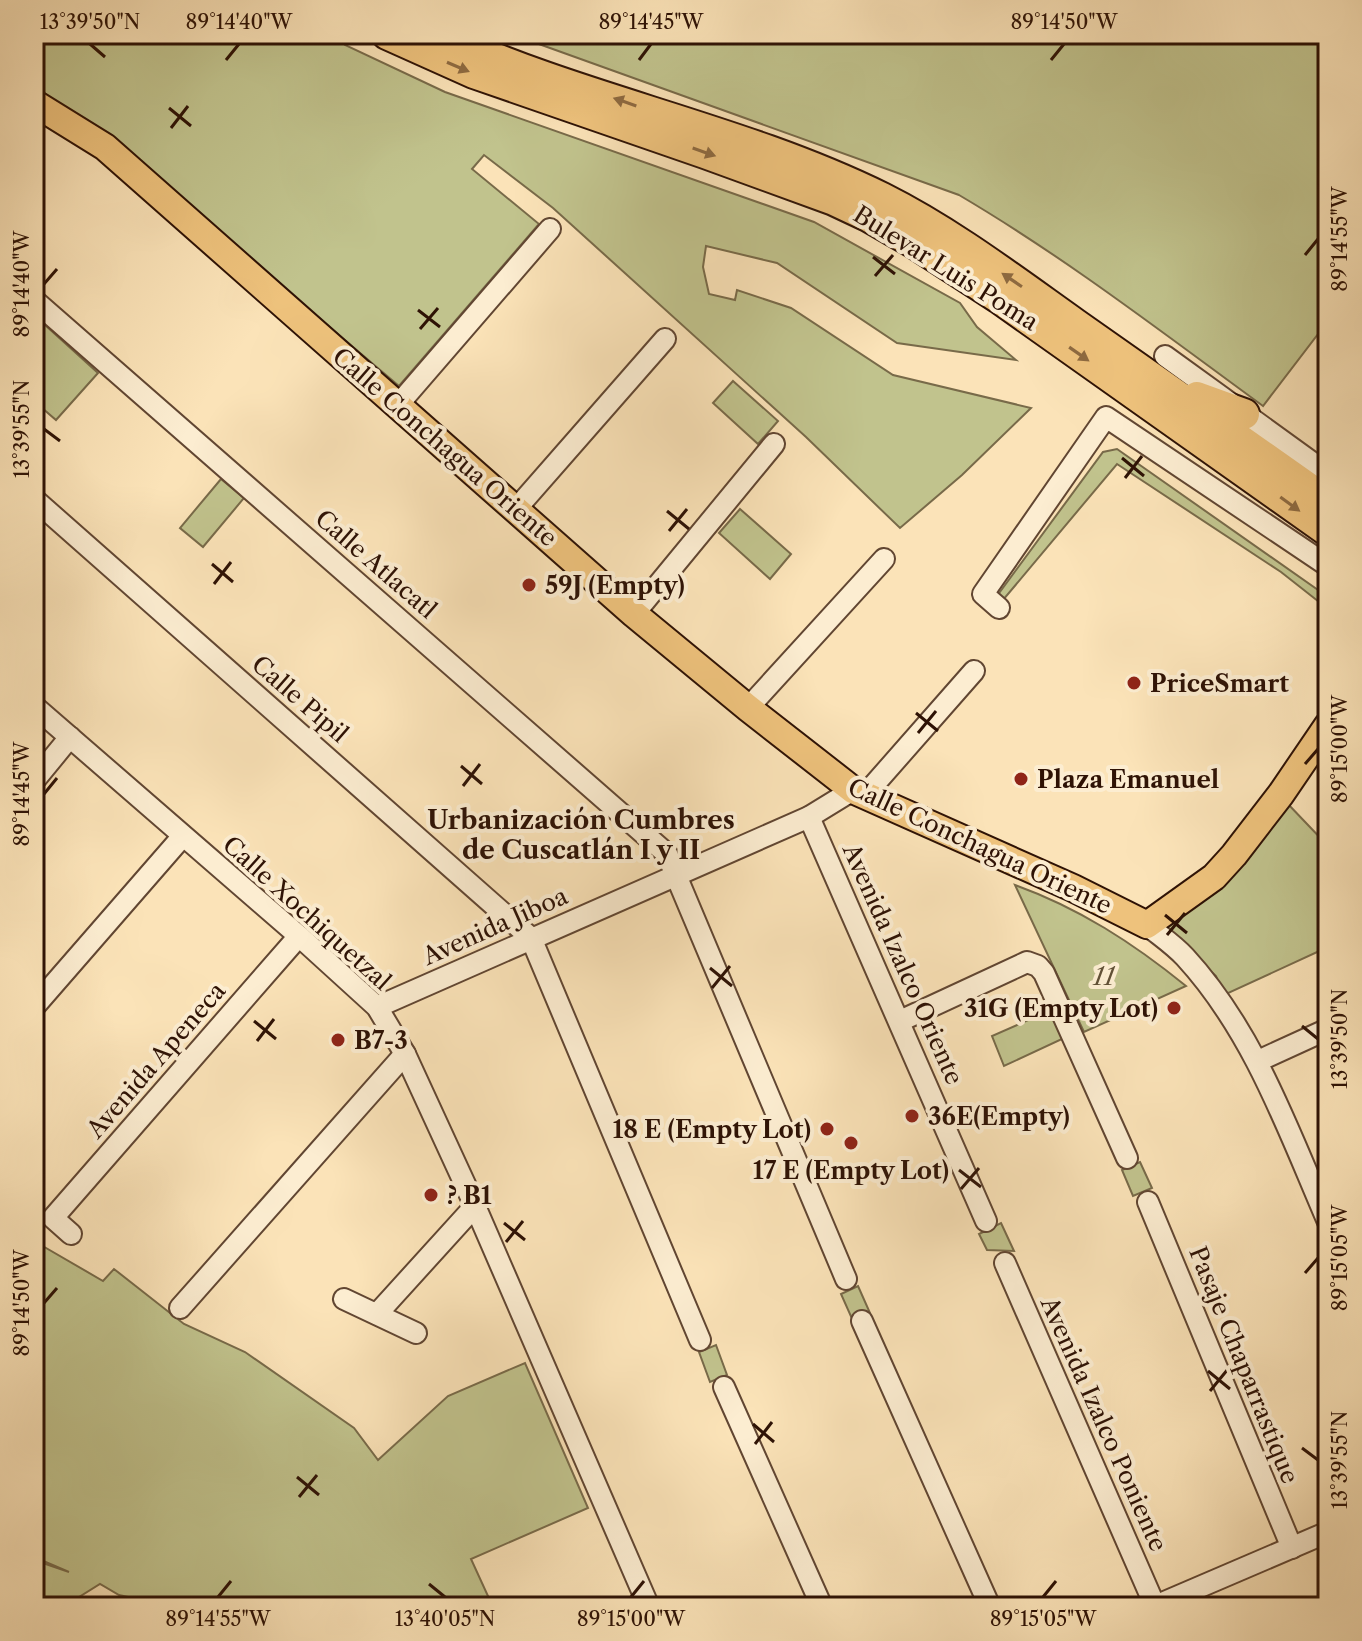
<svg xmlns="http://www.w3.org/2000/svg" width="1362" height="1641" font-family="'Libre Caslon Text',serif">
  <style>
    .green { fill: #c1c38d; stroke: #786a49; stroke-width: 2 }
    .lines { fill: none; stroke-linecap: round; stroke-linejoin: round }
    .minor-casing { stroke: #614632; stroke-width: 24 }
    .major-casing { stroke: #2e1205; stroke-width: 30 }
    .highway-casing { stroke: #2e1205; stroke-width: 34 }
    .minor { stroke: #fcedd1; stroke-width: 20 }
    .major { stroke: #eec27c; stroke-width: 26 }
    .highway { stroke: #eec27c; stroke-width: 30 }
    .oneway { fill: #8e6a40 }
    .ticks { fill: none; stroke: #2e1205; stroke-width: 3 }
    .poi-dot { fill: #8f2418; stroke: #fcedd1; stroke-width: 3 }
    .labels { text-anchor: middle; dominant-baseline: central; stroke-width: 8; stroke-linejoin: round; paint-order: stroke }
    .street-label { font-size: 24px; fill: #2e1205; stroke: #fcedd1 }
    .poi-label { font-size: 24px; font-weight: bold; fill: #2e1205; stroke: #fcedd1; text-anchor: start }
    .park-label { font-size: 24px; font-style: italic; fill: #615035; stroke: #fcedd1 }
    .neighbourhood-label { font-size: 26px; font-weight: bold; fill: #2e1205; stroke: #fcedd1 }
    .neatline { fill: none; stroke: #2e1205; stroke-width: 3 }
    .ticks-label { font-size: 20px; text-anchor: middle; fill: #2e1205 }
  </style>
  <rect width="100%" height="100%" fill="#fbe3b8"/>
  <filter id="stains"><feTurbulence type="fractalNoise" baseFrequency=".0025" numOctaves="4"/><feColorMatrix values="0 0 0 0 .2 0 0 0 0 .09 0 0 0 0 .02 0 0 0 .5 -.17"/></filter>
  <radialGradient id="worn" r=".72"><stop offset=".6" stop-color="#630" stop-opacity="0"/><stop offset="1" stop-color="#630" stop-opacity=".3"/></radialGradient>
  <g class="green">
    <polygon points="34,34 332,34 345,45 445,92 814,222 960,303 977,327 1016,360 897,343 777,263 706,246 703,267 709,294 735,300 737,290 791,308 893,375 1031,408 962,475 900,528 806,437 553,208 484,155 472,169 539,224 399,386 110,141 34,86"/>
    <path d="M511,34H1328V326L1325,325L1263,406C1163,333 1066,258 959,195Z"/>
    <polygon points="34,315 98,373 56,420 34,401"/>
    <polygon points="733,381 778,421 758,444 713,403"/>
    <polygon points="1117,449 1328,597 1328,609 1281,572 1117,464 1003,600 994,600 1103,452"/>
    <polygon points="221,479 244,498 203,547 180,528"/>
    <polygon points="740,509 791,554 770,579 719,533"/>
    <polygon points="1287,803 1328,846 1328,947 1224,995 1216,976 1168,932 1168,924 1232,875 1250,856"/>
    <path d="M1015,885C1079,908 1133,943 1186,986L1084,1032Z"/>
    <polygon points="1051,1010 1062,1039 1004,1066 992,1036"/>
    <polygon points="1140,1162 1152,1188 1133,1196 1122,1170"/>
    <polygon points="1001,1223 1014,1251 987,1250 979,1234"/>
    <polygon points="34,1241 103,1281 114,1269 184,1324 245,1352 354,1428 378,1460 448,1396 525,1363 588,1508 471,1559 493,1607 155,1607 146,1601 119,1595 100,1584 63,1607 34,1607 34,1560 69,1572 34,1557"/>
    <polygon points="858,1286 870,1313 853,1321 841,1294"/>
    <polygon points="716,1345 727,1375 710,1382 699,1352"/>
  </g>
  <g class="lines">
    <defs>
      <g id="minor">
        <polyline points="34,300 667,854 846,1279"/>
        <polyline points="1165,356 1328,474"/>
        <polyline points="397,406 550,229"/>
        <polyline points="34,499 531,938 700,1340"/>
        <polyline points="516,509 665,339"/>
        <polyline points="999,608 983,594 1106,417 1328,566"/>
        <polyline points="634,614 774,444"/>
        <polyline points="34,706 299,936 377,1007 405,1054 475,1206 649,1607"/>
        <polyline points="748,708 884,559"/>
        <polyline points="34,781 70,737"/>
        <polyline points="865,795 974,671"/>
        <polyline points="809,817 986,1221"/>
        <path d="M1147,925C1159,935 1174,945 1185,957C1254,1032 1288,1130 1328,1222"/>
        <polyline points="34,1007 182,837"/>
        <polyline points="377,1007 809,817 853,790"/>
        <polyline points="900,1021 1027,962 1038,966 1044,973 1127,1158"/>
        <polyline points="1258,1061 1328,1029"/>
        <polyline points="1148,1202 1292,1548"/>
        <polyline points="71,1234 53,1218 299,936"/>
        <polyline points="1005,1263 1155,1606"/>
        <polyline points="344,1299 416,1333"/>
        <polyline points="180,1308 405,1054"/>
        <polyline points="377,1314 475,1206"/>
        <polyline points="862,1321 990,1607"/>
        <polyline points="724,1387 822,1607"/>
        <polyline points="1153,1607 1328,1532"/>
      </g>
      <polyline id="major" points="34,103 105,147 634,614 748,708 853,790 1073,888 1147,925 1214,877 1234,855 1281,794 1328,725"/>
      <g id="highway">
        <polyline points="387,34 474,73 705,153 834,200 868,216 913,242 999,298 1328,531"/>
        <path d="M438,34C581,101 740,128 882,198C950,232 1013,280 1075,324C1160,383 1244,443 1328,502"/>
        <polyline points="1197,397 1244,414"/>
      </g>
    </defs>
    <use href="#minor" class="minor-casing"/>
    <use href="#major" class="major-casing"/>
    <use href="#highway" class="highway-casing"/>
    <use href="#minor" class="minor"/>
    <use href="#major" class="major"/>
    <use href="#highway" class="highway"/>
  </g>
  <defs><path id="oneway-solid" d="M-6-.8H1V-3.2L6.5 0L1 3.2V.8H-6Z" transform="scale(2)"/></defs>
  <g class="oneway">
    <use href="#oneway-solid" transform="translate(458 67) rotate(23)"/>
    <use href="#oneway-solid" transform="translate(625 102) rotate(-161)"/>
    <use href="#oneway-solid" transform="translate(704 152) rotate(19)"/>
    <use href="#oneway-solid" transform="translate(1012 280) rotate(-146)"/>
    <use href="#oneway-solid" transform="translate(1079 354) rotate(35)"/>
    <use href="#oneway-solid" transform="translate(1290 504) rotate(36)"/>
  </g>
  <path class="ticks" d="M90,44L105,57M226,60L239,44M639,60L651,44M1051,60L1064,44M169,108L191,126M171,128L188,106M1305,255L1318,239M873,257L895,274M875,276L893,255M44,284L57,269M418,310L440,327M420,329L438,308M44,429L60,441M1122,458L1144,476M1125,478L1142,456M667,511L689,529M669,531L687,509M212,564L233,582M214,584L231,562M916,713L938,731M918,733L936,711M1305,764L1318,749M461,766L482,784M463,786L480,764M44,794L57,778M1165,915L1187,933M1167,935L1185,913M710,968L732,986M712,988L730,966M254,1021L276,1039M1302,1026L1318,1039M257,1041L274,1019M959,1170L981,1187M961,1189L979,1168M504,1223L525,1240M506,1242L523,1221M1305,1273L1318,1258M44,1303L57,1288M1208,1371L1230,1389M1210,1391L1228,1369M753,1424L774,1442M755,1444L772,1422M1302,1448L1318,1460M297,1477L319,1495M299,1497L317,1475M429,1584L445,1597M218,1597L231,1581M631,1597L644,1581M1043,1597L1056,1581"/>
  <g class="poi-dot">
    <circle cx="529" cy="585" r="8"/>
    <circle cx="1134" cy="683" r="8"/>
    <circle cx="1021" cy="779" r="8"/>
    <circle cx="1174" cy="1008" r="8"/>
    <circle cx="338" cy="1040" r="8"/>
    <circle cx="912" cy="1116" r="8"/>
    <circle cx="827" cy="1129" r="8"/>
    <circle cx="851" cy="1143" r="8"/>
    <circle cx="431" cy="1195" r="8"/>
  </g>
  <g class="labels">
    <g class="street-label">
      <text transform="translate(946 268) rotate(32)">Bulevar Luis Poma</text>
      <text transform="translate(445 447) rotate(41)">Calle Conchagua Oriente</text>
      <text transform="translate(376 564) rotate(41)">Calle Atlacatl</text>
      <text transform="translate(300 699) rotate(41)">Calle Pipil</text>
      <text transform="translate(980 846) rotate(25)">Calle Conchagua Oriente</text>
      <text transform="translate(307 913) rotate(42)">Calle Xochiquetzal</text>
      <text transform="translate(495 926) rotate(-24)">Avenida Jiboa</text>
      <text transform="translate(903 964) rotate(66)">Avenida Izalco Oriente</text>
      <text transform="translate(156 1060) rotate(-49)">Avenida Apeneca</text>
      <text transform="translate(1244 1365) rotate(68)">Pasaje Chaparrastique</text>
      <text transform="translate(1104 1424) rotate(66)">Avenida Izalco Poniente</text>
    </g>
    <g class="poi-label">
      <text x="545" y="585">59J (Empty)</text>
      <text x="1150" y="683">PriceSmart</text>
      <text x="1037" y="779">Plaza Emanuel</text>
      <text x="1158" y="1008" text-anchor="end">31G (Empty Lot)</text>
      <text x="354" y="1040">B7-3</text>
      <text x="928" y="1116">36E(Empty)</text>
      <text x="811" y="1129" text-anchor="end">18 E (Empty Lot)</text>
      <text x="851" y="1170" text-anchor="middle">17 E (Empty Lot)</text>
      <text x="447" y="1195">? B1</text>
    </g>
    <g class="park-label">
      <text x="1104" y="976">11</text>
    </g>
    <g class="neighbourhood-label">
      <text x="581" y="820">Urbanización Cumbres<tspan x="581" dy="30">de Cuscatlán I y II</tspan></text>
    </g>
  </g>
  <rect width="1362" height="1641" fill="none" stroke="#fbe3b8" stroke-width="88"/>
  <rect x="44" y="44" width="1274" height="1553" class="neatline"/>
  <g class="ticks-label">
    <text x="90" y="29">13°39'50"N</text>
    <text x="239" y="29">89°14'40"W</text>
    <text x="651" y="29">89°14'45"W</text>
    <text x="1064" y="29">89°14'50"W</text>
    <text transform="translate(1340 239) rotate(-90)" y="7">89°14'55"W</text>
    <text transform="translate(22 284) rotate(-90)" y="7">89°14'40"W</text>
    <text transform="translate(22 429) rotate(-90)" y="7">13°39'55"N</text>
    <text transform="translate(1340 749) rotate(-90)" y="7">89°15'00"W</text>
    <text transform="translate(22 794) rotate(-90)" y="7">89°14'45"W</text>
    <text transform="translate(1340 1039) rotate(-90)" y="7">13°39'50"N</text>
    <text transform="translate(1340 1258) rotate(-90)" y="7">89°15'05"W</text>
    <text transform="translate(22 1303) rotate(-90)" y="7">89°14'50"W</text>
    <text transform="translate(1340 1460) rotate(-90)" y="7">13°39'55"N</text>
    <text x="218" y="1626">89°14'55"W</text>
    <text x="445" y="1626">13°40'05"N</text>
    <text x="631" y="1626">89°15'00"W</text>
    <text x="1043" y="1626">89°15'05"W</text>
  </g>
  <rect width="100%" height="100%" filter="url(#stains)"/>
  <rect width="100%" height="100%" fill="url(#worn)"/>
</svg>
